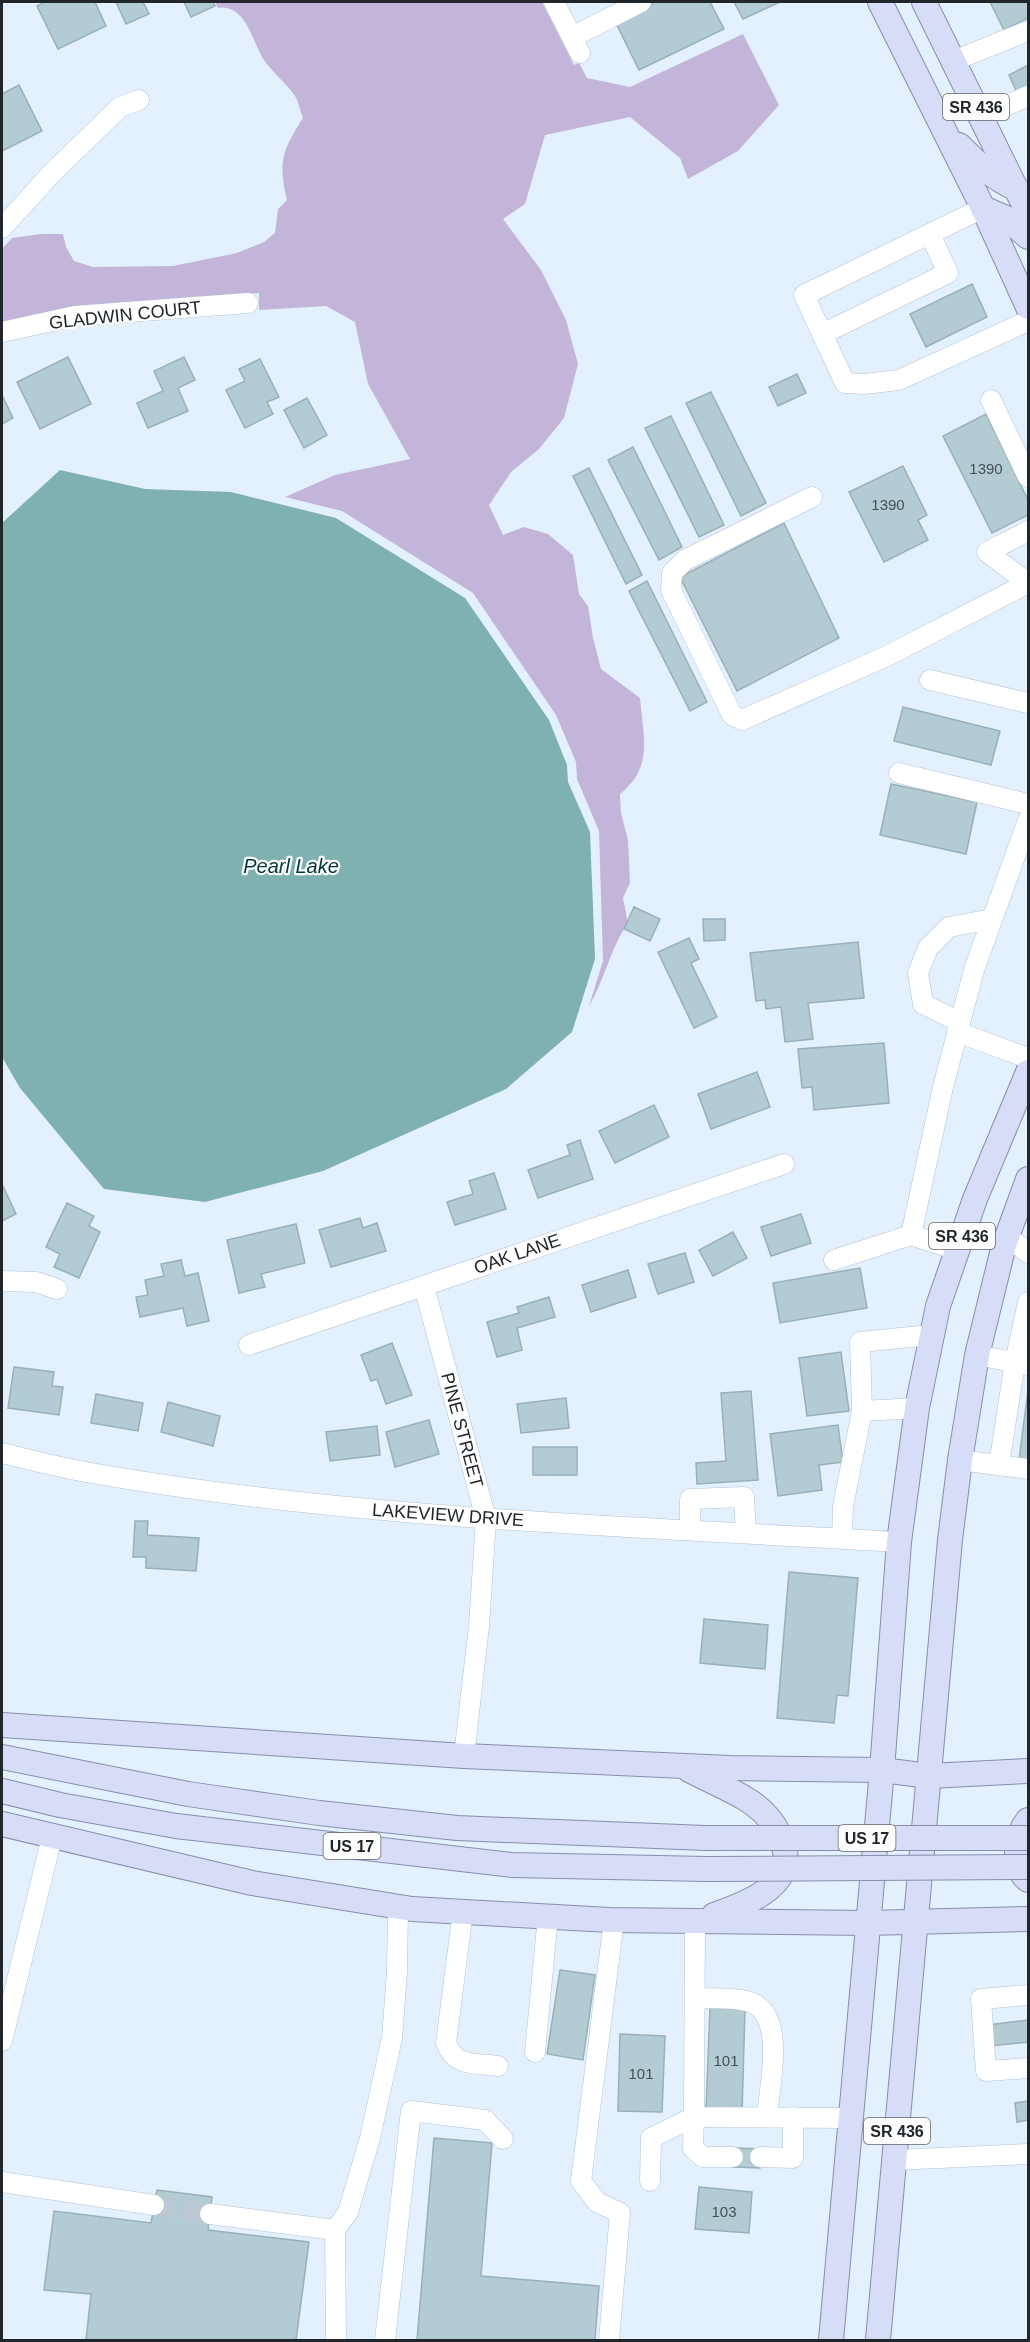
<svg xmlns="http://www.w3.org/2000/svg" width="1030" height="2342" font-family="Arial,sans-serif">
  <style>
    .green { fill: #c2b5d9 }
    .water { fill: #7eb1b0 }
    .building { fill: #b3cbd3; stroke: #98b0b8; stroke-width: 1.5 }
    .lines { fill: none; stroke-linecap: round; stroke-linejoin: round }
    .minor-tunnel { stroke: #bcc8d4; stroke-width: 20; stroke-dasharray: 20 10; stroke-linecap: butt }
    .minor-casing { stroke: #b2c3d3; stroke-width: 21 }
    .major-casing { stroke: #858ead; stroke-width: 26 }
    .minor { stroke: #fff; stroke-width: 20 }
    .major { stroke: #d7ddf7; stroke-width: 24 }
    .major-bridge-casing { stroke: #858ead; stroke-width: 26; stroke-linecap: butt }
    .major-bridge { stroke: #d7ddf7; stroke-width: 24 }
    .labels { text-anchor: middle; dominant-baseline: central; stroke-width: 4.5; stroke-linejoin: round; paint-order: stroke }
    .number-label { font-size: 15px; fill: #454f56 }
    .shield { fill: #fcfcfc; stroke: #62666a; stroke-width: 1.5 }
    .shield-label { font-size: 16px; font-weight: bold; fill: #20262c }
    .street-label { font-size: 18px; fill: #20262c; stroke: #fcfcfc }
    .water-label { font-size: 20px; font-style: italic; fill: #043737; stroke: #fcfcfc }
  </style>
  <rect width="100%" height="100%" fill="#e3f0fe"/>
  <path class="green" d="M215,2H542L574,65L579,63L587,78L630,87L743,34L779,105L738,151L688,179L680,158L630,117L545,135L525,204L503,219L541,270L566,320L578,364L564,418L539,449L511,472L489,505L503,535L524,527L548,534L573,555L579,594L588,606L593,638L601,669L640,698C643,736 654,767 620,794L621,813L628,840L629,860L630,883L623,898L628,923C610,949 605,979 589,1006L603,961L599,831L577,779L576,762L556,715L473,593L342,511L285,497L335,475L410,459L368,384L355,322L326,306L259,310V293L76,306L2,322V249L12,238L41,234H63L66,247L74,261L93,267L173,266L237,253L264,242L275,233L278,209L287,200C278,162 282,151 303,118C300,111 299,102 295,96C286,83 273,73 264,60C253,44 246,3 218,8Z"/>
  <polygon class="water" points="60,470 145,489 231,492 336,518 465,598 549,720 567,765 568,782 590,832 595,959 572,1032 506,1089 323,1171 205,1202 104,1189 20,1088 2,1057 2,523"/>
  <g class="building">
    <polygon points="45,2 95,2 106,26 58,49 37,6"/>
    <polygon points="116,2 143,2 149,14 126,24"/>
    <polygon points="184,2 213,2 215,6 191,17"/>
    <polygon points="656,2 710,2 724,29 639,70 615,21"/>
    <polygon points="734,2 780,2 743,19"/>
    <polygon points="990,2 1028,2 1028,18 1004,30"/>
    <polygon points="1028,65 1028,90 1018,95 1009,75"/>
    <polygon points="19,85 42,131 2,151 2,94"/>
    <polygon points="972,284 987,317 926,347 910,314"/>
    <polygon points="68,357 91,404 40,429 17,382"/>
    <polygon points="184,357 195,380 178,388 188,411 148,428 137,403 163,391 154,371"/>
    <polygon points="260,359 279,397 267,402 273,414 245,428 226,390 245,381 239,369"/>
    <polygon points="797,374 806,393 778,406 769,387"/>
    <polygon points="711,392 766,503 741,516 686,403"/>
    <polygon points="2,395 13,418 2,424"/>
    <polygon points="307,398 327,435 304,448 284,410"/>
    <polygon points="986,414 1028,500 1028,515 992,533 943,436"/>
    <polygon points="671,416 724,525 699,537 645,428"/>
    <polygon points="633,447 682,547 659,560 608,460"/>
    <polygon points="903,466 927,515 918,520 928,540 884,562 849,492"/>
    <polygon points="589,468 642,575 626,584 573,476"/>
    <polygon points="784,523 839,638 737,691 680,577"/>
    <polygon points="647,581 707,702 690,711 629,591"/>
    <polygon points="903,707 1000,731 991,765 894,741"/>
    <polygon points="891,784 977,802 966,854 880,835"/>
    <polygon points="634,907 660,919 650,941 624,929"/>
    <polygon points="703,919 725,919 725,940 704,941"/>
    <polygon points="689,938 699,959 691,963 717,1017 694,1028 658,952"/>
    <polygon points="858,942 864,998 808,1003 813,1039 785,1042 781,1007 766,1009 765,1000 756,1001 750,953"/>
    <polygon points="884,1043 889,1103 814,1110 812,1087 802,1088 798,1049"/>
    <polygon points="757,1072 770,1107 711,1129 698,1094"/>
    <polygon points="654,1105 669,1137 615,1163 599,1131"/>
    <polygon points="580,1140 593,1179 538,1198 528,1170 570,1155 567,1145"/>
    <polygon points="494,1173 506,1209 455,1225 447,1202 473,1194 469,1181"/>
    <polygon points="2,1184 16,1214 2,1221"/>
    <polygon points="67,1203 94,1216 89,1226 100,1232 79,1278 54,1267 60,1254 46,1247"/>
    <polygon points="801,1214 811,1243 771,1256 761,1227"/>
    <polygon points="360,1218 363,1228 377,1223 386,1251 331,1267 319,1230"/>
    <polygon points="296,1224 305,1263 261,1274 265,1287 239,1293 227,1240"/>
    <polygon points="733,1232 747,1258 713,1276 699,1250"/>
    <polygon points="685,1253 694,1282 658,1294 648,1264"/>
    <polygon points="181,1260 185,1276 198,1273 209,1321 187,1326 183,1308 140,1317 136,1297 148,1295 145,1280 164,1276 161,1264"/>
    <polygon points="860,1268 867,1308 780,1323 773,1283"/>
    <polygon points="628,1270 636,1297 591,1312 582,1285"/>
    <polygon points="549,1297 555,1317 517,1328 522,1350 497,1357 487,1322 519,1313 517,1307"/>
    <polygon points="392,1343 412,1395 386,1404 377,1379 371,1381 361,1355"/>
    <polygon points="841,1352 849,1411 807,1416 799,1358"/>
    <polygon points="14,1367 54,1372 52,1386 63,1387 59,1415 8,1408"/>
    <polygon points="1028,1390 1028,1462 1019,1460"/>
    <polygon points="751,1391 758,1480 697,1484 696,1463 726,1461 721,1393"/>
    <polygon points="96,1394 143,1403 138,1431 91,1423"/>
    <polygon points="566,1398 569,1428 521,1433 517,1404"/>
    <polygon points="168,1402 220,1416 213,1446 161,1432"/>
    <polygon points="429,1420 439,1454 395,1467 386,1432"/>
    <polygon points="838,1425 843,1462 819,1465 822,1490 778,1496 770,1434"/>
    <polygon points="377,1426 380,1455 330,1461 326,1432"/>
    <rect x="533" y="1447" width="44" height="28"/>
    <polygon points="135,1521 148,1521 147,1535 199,1538 196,1571 146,1568 146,1557 133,1557"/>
    <polygon points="789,1572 858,1578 848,1696 837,1695 834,1723 777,1718"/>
    <polygon points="704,1619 768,1625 765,1669 700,1663"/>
    <polygon points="560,1970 595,1975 583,2060 547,2054"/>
    <polygon points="710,2008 745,2009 742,2113 706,2111"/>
    <polygon points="1028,2020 1028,2042 991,2046 988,2025"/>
    <polygon points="620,2034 665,2036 662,2112 618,2111"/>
    <polygon points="1028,2101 1028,2120 1017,2122 1015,2103"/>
    <polygon points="434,2138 492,2143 481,2276 599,2286 595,2340 417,2340"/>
    <polygon points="733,2148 760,2149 760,2168 733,2167"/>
    <polygon points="699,2187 752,2192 749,2233 695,2229"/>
    <polygon points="157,2190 212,2197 208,2230 309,2242 296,2340 86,2340 91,2294 44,2290 54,2211 151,2223"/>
  </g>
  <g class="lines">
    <polyline class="minor-tunnel" points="154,2205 210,2214"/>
    <defs>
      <g id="minor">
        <polyline points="554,2 580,53"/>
        <polyline points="572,37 641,2"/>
        <polyline points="953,61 1028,31"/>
        <polyline points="981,117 1028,96"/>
        <polyline points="983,208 804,295 845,383 864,384 899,380 1028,321"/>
        <polyline points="2,228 51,174 120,107 139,100"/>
        <polyline points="2,332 75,316 248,303"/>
        <polyline points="822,334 948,273 930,234"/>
        <polyline points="991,400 1028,477"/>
        <polyline points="812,497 685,560 672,573 671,590 732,715 742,720 889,655 1028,583"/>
        <polyline points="1028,583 987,552 1028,531"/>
        <polyline points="930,680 1028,703"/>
        <polyline points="899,773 1028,804"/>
        <polyline points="960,1022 923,1004 918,973 928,948 949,927 992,919"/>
        <polyline points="957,1032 1028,1058"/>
        <polyline points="911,1235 943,1087 974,970 1028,820"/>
        <polyline points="1007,1236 1028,1253"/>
        <polyline points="834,1260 911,1235 957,1250"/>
        <polyline points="2,1281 36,1282 57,1289"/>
        <polyline points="424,1286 486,1519 479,1626 464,1756"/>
        <polyline points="249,1345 784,1164"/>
        <polyline points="977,1355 1028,1365"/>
        <polyline points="917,1408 862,1411 860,1342 931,1335"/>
        <path d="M2,1453C35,1461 69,1470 103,1475C366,1520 633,1526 899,1542"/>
        <polyline points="960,1460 1028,1469"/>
        <polyline points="999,1465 1015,1362 1028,1302"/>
        <polyline points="690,1530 690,1499 744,1497 746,1533"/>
        <polyline points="842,1538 843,1506 862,1411"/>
        <path d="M463,1911L446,2043C455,2067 475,2063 498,2066"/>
        <polyline points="695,1921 694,2117 850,2118"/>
        <polyline points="1028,1995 981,1999 986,2071 1028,2068"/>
        <path d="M695,1998C712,1999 734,1997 750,2002C787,2015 769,2087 767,2117"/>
        <polyline points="2,2041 52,1837"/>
        <polyline points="535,2052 548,1916"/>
        <polyline points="760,2157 793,2158 793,2117"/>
        <polyline points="894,2160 1028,2154"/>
        <polyline points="650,2181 651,2138 694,2117 693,2148 703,2157 733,2157"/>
        <polyline points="2,2182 154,2205"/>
        <polyline points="210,2214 335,2230 348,2212 370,2138 392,2038 397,1973 398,1907"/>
        <polyline points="335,2230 336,2340"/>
        <polyline points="385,2340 411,2111 485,2120 503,2139"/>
        <polyline points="609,2340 620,2213 597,2202 581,2181 614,1920"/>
      </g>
      <g id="major">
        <polyline points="880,2 983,208 1028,307"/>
        <polyline points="924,2 1028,213"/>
        <path d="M959,145C977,163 993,179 1017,189"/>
        <polyline points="983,208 1006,218 1028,237"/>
        <polyline points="2,1725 464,1756 729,1768 882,1770 929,1776 1028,1771"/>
        <polyline points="2,1757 188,1794 319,1813 457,1828 705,1838"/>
        <path d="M689,1770C708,1780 728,1788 746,1799C761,1808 773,1821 780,1836C803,1883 749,1903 714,1915"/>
        <polyline points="2,1791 60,1805 176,1826 512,1865 706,1869"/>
        <path d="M1028,1820C1016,1834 1011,1867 1028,1880"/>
        <polyline points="2,1824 252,1883 412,1909 609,1920 867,1923 1028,1919"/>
        <polyline points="831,2340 882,1770 899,1542 917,1408 938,1306 975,1199 1028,1072"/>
        <polyline points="878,2340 950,1540 960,1460 977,1355 1004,1245 1028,1179"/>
      </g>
    </defs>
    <use href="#minor" class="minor-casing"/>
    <use href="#major" class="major-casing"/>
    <use href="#minor" class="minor"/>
    <use href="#major" class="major"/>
    <defs>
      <g id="major-bridge">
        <polyline points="705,1838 1028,1838"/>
        <polyline points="706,1869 1028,1867"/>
      </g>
    </defs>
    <use href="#major-bridge" class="major-bridge-casing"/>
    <use href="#major-bridge" class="major-bridge"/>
  </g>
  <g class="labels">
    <g class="number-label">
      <text x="986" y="468">1390</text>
      <text x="888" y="504">1390</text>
      <text x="726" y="2060">101</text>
      <text x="641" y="2073">101</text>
      <text x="724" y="2211">103</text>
    </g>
    <g class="shield">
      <rect x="943" y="94" width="66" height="26" rx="4.5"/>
      <rect x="929" y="1223" width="66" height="26" rx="4.5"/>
      <rect x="838.5" y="1825" width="57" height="26" rx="4.5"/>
      <rect x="323.5" y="1833" width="57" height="26" rx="4.5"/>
      <rect x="864" y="2118" width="66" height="26" rx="4.5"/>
    </g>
    <g class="shield-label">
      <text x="976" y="107">SR 436</text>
      <text x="962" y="1236">SR 436</text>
      <text x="867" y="1838">US 17</text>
      <text x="352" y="1846">US 17</text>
      <text x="897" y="2131">SR 436</text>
    </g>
    <g class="street-label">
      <text transform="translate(125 315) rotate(-6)">GLADWIN COURT</text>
      <text transform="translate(517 1254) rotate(-19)">OAK LANE</text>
      <text transform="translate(462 1430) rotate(75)">PINE STREET</text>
      <text transform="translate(448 1515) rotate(4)">LAKEVIEW DRIVE</text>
    </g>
    <g class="water-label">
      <text x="291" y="866">Pearl Lake</text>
    </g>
  </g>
  <rect width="1030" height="2342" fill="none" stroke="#20262c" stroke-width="6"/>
</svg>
